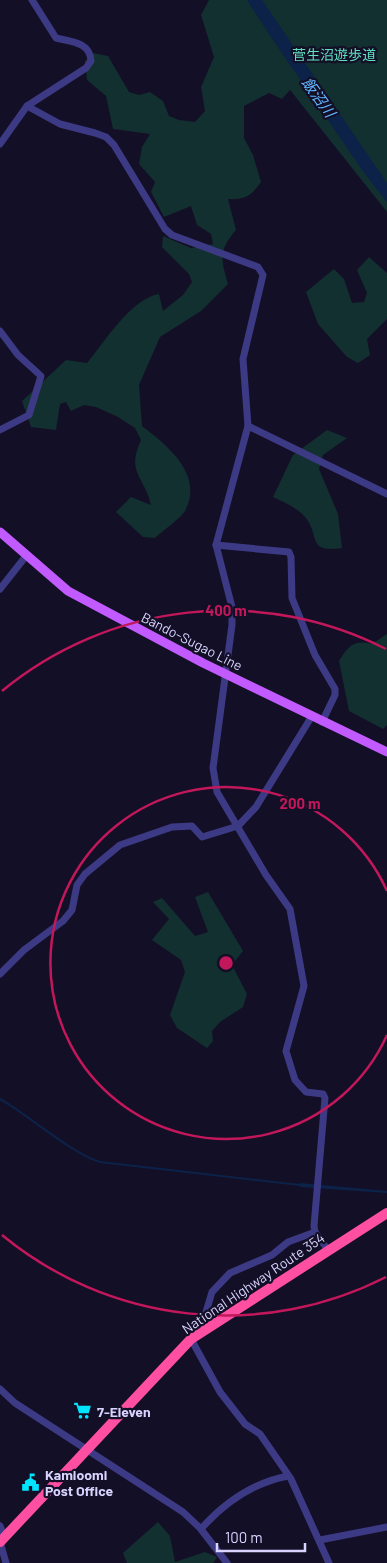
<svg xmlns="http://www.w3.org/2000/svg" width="387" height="1563" font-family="Barlow,'Noto Sans JP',sans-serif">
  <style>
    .green { fill: #12302f }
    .water { fill: #0c2248 }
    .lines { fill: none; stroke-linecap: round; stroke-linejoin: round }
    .stream { stroke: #0c2248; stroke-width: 2 }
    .minor { stroke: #3d3a85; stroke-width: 7 }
    .major { stroke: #c25bff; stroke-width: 9 }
    .highway { stroke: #ff4fa3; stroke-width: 10 }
    .ring { fill: none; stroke: #c2185b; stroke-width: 2.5 }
    .labels { text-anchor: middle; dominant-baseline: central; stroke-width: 4.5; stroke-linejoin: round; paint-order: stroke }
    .park-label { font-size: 14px; fill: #5fe0c0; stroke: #130f26 }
    .street-label { font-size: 14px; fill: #d9d4ff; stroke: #130f26 }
    .poi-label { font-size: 14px; font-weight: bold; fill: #d9d4ff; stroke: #130f26; text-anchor: start }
    .water-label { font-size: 15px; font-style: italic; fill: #62b6ff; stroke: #130f26 }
    .centre { fill: #c2185b; stroke: #130f26; stroke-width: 2.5 }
    .ring-label { font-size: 15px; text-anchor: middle; font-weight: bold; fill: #c2185b; stroke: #130f26; stroke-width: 4.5; stroke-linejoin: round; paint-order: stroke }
  </style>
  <rect width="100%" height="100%" fill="#130f26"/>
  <g class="green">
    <path d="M209,0H387V212L290,90L282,99L269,93L244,106V138L253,155L261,182C251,196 245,200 228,199L236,230C218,251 221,259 228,284L201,311L160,337L139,385L142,426C167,445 203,474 186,509C183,517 162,531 155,538L143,537L116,512L131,497L151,505C144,475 126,473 141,440L135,428L118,417L96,407L84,405L71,411L66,402L60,404L56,430L31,427L22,401L66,360L87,363C105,341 131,299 159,294L163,311L183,295L192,282L189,274L162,247L163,236L191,248L213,244L211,234L197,225L191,206L164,217L151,192L155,182L139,164L142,147L150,134L113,129L106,96L87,80L85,61L93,53L108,56L129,92L139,95L150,92L163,101L169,116L179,120L195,122L205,111L201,87L214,57L201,15Z"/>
    <polygon points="369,257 387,273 387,319 367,339 370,355 358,363 347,357 318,324 306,292 334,269 344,279 352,303 364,302 367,293 357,270"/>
    <path d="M327,430L347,438L323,455L319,469L338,514L342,548C307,553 320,537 306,518C298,508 285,503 273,497L293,455Z"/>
    <path d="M387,634V725L383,729L349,711L339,661C348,646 354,639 372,644Z"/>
    <polygon points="208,892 243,951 232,965 247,994 243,1007 220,1022 212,1031 213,1041 207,1048 177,1028 170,1015 185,972 181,960 152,940 169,919 153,902 162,898 195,936 208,932 195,897"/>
    <polygon points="158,1522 170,1536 175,1562 205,1552 217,1557 213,1563 127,1563 123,1553"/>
  </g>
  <g class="water">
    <path d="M247,0H262L387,183V202C362,172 342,140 320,108C295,72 270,37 247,0Z"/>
    <polygon points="300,1183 387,1191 387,1193 300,1187"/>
  </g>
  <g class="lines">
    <path class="stream" d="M0,1099C23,1111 69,1152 100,1162L300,1185"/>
    <g class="minor">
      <polyline points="27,106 60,124 95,133 106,137 114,145 165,229 172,235 258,267 263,275 243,359 248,426 216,545 232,607 232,625 213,768 217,792 266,875 290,909 304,986 286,1051 295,1080 306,1092 323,1094 325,1098 314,1226 315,1232 328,1250"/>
      <path d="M0,144L27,106L86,68L91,61C90,42 72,42 56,38L32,0"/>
      <polyline points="0,331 18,355 41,376 29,415 0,430"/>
      <polyline points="248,426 387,494"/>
      <polyline points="216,545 289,552 291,557 292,598 315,655 335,689 335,695 322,722"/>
      <polyline points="0,589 26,556"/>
      <polyline points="0,974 24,950 63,921 72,910 77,885 85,874 120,845 172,827 192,826 202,837 238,826 256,807 312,716"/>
      <polyline points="200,1332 212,1292 230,1273 272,1255 288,1242 315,1232"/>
      <polyline points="191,1339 220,1392 245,1424 260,1434 291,1479 329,1563"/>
      <polyline points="0,1389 15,1403 183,1512 200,1528 227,1563"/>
      <polyline points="0,1526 5,1537"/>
      <path d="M201,1529C225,1502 252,1483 288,1476"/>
      <polyline points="320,1540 387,1527"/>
      <polyline points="0,1542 6,1563"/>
    </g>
    <polyline class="major" points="0,532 68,591 203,663 387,752"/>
    <polyline class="highway" points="0,1542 191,1339 387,1213"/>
  </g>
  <g class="ring">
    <path d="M387 1035A176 176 0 1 1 387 891"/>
    <path d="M386 1277A352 352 0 0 1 2 1235M2 691A352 352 0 0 1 386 649"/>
  </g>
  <defs>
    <symbol id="supermarket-bare" viewBox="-9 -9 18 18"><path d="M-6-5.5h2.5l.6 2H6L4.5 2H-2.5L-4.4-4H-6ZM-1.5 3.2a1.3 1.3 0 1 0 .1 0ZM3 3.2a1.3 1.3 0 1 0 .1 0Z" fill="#00e5ff" stroke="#130f26" stroke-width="2.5" paint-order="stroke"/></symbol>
    <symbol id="civic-bare" viewBox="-9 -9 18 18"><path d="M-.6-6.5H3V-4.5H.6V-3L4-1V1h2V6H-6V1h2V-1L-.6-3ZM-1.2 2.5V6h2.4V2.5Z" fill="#00e5ff" stroke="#130f26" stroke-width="2.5" paint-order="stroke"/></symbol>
  </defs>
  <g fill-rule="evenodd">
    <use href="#supermarket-bare" x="70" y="1398" width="25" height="25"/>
    <use href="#civic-bare" x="18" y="1470" width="25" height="25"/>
  </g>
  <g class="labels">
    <g class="park-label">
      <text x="334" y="54">菅生沼遊歩道</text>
    </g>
    <g class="street-label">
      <text transform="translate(192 641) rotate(27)">Bando-Sugao Line</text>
      <text transform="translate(253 1283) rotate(-34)">National Highway Route 354</text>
    </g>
    <g class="poi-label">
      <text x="97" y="1411">7-Eleven</text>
      <text x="45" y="1474">Kamioomi<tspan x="45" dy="16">Post Office</tspan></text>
    </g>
    <g class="water-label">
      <text transform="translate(319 97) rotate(54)">飯沼川</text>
    </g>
  </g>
  <circle cx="226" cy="963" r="8" class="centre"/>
  <g class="ring-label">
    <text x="226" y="616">400 m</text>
    <text x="300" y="809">200 m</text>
  </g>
  <path d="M217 1543v8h88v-8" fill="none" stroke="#d9d4ff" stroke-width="2.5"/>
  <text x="225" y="1543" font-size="15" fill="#d9d4ff" stroke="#130f26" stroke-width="4" paint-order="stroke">100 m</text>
</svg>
